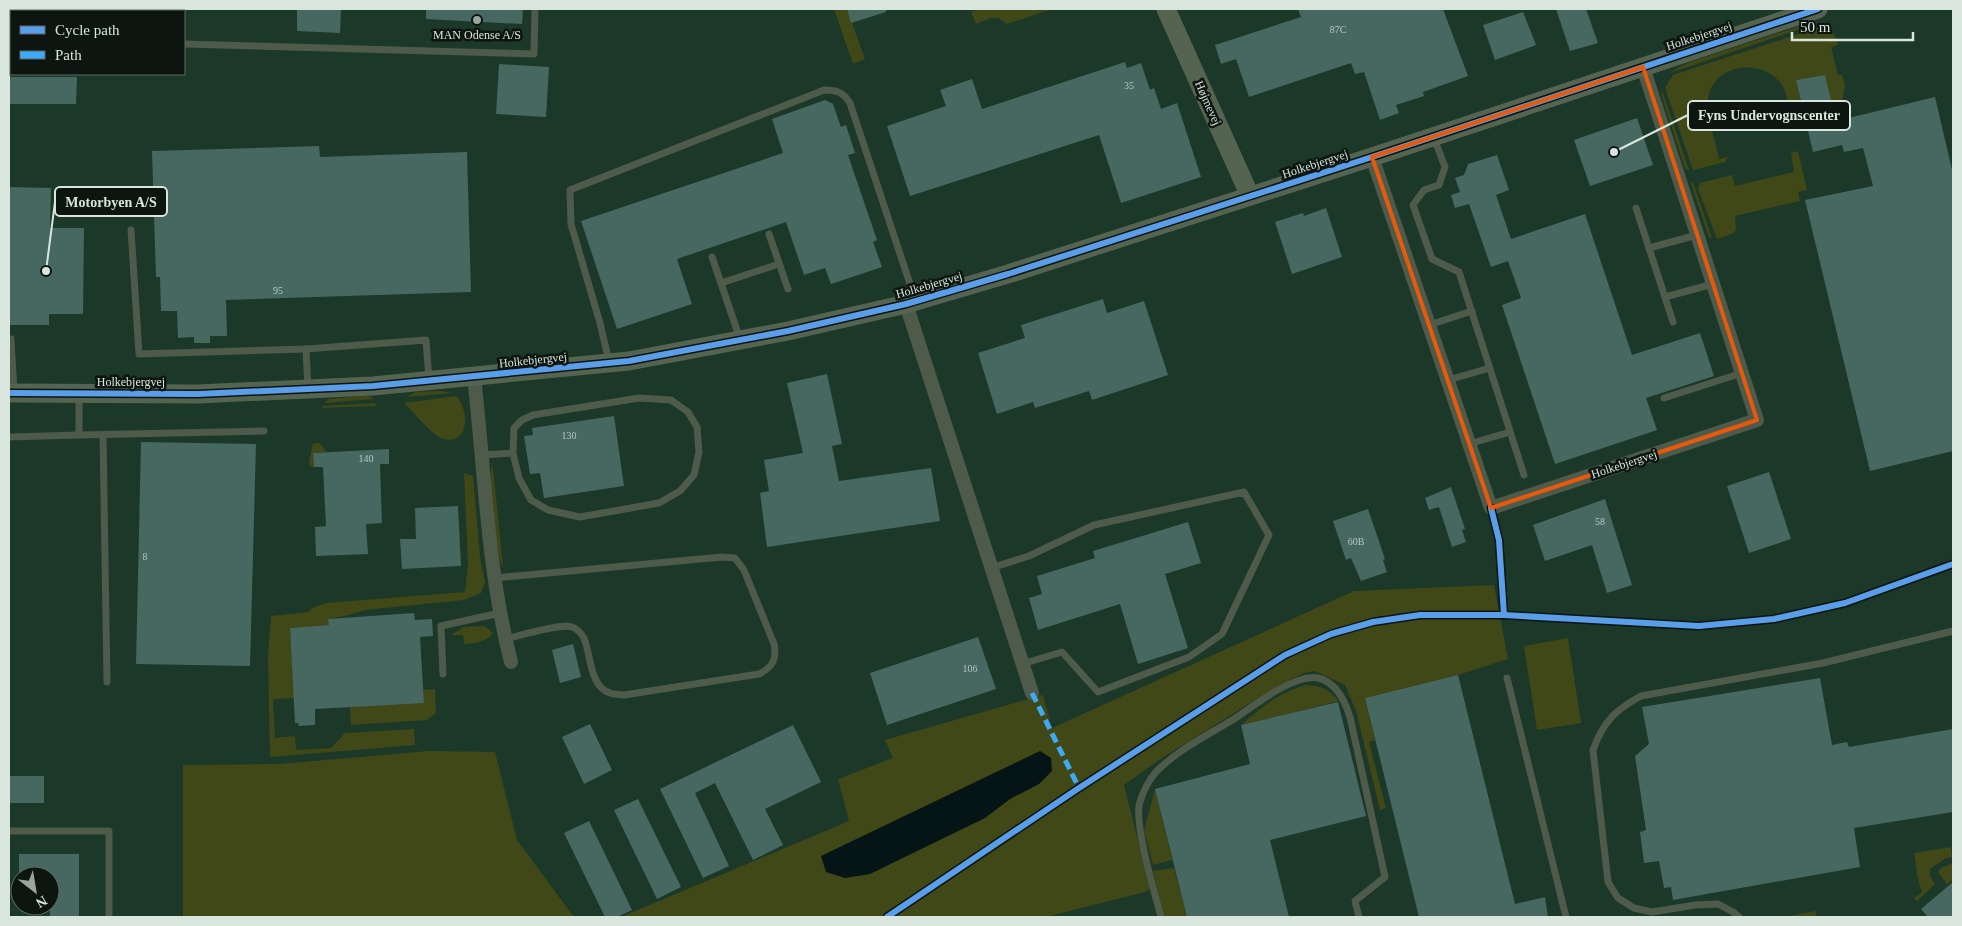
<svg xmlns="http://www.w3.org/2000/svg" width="1962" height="926" font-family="Georgia,serif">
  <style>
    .built { fill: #1c3828; fill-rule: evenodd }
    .green { fill: #414818 }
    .water { fill: #051515 }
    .building { fill: #476860 }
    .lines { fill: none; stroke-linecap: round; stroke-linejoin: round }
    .lane { stroke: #4e5a4a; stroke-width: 7 }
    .street { stroke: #4e5a4a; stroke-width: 14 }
    .secondary { stroke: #556451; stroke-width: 19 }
    .quiet { stroke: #3fa9f5; stroke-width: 5; stroke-dasharray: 10 5; stroke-linecap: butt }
    .cycleway-casing { stroke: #0c1510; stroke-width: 9 }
    .cycleway { stroke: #5a9eea; stroke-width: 6 }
    .marked { fill: none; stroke: #e8590c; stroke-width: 4; stroke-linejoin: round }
    .poi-dot { fill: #98a59d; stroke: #0c1510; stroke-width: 2 }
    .labels { text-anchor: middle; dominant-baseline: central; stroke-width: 5; stroke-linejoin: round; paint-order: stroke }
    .number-label { font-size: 10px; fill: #b4c6be }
    .poi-label { font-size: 12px; fill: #d9e6de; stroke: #0c1510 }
    .street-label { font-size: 12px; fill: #d9e6de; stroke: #0c1510 }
    .leader { fill: none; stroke: #d9e6de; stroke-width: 2 }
    .callout-dot { fill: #d9e6de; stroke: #0c1510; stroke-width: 2 }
    .callout { fill: #0c1510; stroke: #d9e6de; stroke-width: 2 }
    .callout-label { font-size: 14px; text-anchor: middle; font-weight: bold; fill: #d9e6de }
  </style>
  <rect width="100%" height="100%" fill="#1f2b24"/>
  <path class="built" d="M9,9H1953V917H9ZM11,11H184V74H11ZM20,876H50V906H20Z"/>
  <g class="green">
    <polygon points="834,9 847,9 865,59 853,64"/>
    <polygon points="981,9 1052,9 1007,24 998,18 991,18 976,24 971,12"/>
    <polygon points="1812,22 1818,23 1670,73 1679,67 1693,61"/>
    <path d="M1823,26C1831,31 1837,35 1838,45L1831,47L1838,75H1842L1845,85L1840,113L1834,115L1825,75L1796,80L1806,127L1794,129C1791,118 1788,94 1782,85C1763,57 1713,63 1708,99C1706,115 1716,143 1719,159L1728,157L1725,162L1693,170L1665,88L1673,75Z"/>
    <polygon points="1661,87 1689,170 1685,169 1662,97"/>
    <polygon points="1798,151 1807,190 1798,192 1800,201 1735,216 1736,229 1734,233 1717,239 1698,189 1700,183 1732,175 1735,186 1794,172 1791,153"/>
    <polygon points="1693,182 1694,185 1712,238 1709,237 1691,184"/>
    <polygon points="440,391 452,393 407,397 415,392"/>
    <polygon points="365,396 371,397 373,399 325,403 328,399"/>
    <path d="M456,396C472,413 467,448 441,438C433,435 411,410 404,403Z"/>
    <polygon points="375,403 376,406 322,408 323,406"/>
    <polygon points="320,443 326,452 313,453 314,467 311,467 309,462 313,444"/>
    <path d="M492,465L493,468L503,567C496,561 492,491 490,477Z"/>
    <polygon points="464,473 473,476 480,557 485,582 481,593 464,600 365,610 345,616 329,619 329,625 290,628 294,698 274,699 273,702 275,738 295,736 296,750 331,748 345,733 414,729 415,745 270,757 268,657 271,616 309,612 312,608 326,603 465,592 468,564"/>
    <polygon points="1494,585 1508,659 1458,675 1365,698 1375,740 1369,742 1386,808 1380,810 1356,711 1345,685 1315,671 1304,673 1277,686 1162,758 1124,785 1150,889 1145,892 1046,917 621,917 849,821 838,779 893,758 885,740 1043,695 1052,728 1354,591"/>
    <path d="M485,626L493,633C486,643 475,643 464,644L463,635H451L464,627Z"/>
    <polygon points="1568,638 1581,723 1537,730 1524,646"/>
    <path d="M1306,685C1323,686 1328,689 1339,701L1241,725C1263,706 1278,693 1306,685Z"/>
    <polygon points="435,689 436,713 427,720 351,725 350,707 424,702 423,690"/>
    <polygon points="429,751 495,752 517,840 574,917 183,917 183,765 280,764"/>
    <polygon points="1155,789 1172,860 1153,865 1144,831"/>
    <polygon points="1951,847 1952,857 1946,858 1930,869 1930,876 1935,884 1917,901 1914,898 1922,892 1918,880 1914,853"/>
    <polygon points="1953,863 1953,880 1947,884 1938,872 1941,868"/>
    <polygon points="1174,868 1187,917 1164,917 1153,871"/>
    <polygon points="1816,911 1816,917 1783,917"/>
  </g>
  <polygon class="water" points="1040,751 1051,758 1052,771 1039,784 1010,799 985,818 870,874 845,878 826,872 821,856"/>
  <g class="building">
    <polygon points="297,9 341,9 340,33 297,31"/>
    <polygon points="426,9 523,9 522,24 426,19"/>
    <polygon points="847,9 886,9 886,12 851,23"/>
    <polygon points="1298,9 1443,9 1468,76 1423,92 1424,96 1396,105 1399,113 1380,120 1364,72 1355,74 1351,63 1249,97 1236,59 1221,64 1215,45 1301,17"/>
    <polygon points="1556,9 1586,9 1598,43 1570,51"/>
    <polygon points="1523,12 1536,45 1495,60 1483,25"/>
    <polygon points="1125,62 1127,68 1141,63 1150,90 1154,88 1161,109 1177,103 1201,177 1121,203 1099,135 910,196 887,126 946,106 940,90 972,79 982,109"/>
    <polygon points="499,64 549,67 546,117 496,114"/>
    <polygon points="1825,75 1836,121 1935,97 1953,174 1953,451 1870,471 1805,200 1873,186 1863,148 1844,152 1842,145 1813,152 1796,80"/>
    <polygon points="9,77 77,77 76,104 9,104"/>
    <polygon points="825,100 833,104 841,127 846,125 855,153 848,155 877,240 873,242 882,267 831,284 825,268 804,275 786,222 677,259 692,304 617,329 581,221 783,153 772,119"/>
    <polygon points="1637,118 1653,165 1590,186 1574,140"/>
    <polygon points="319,146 320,157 467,152 471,292 226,300 227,336 210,336 210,343 194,343 194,337 178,338 177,311 161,311 160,277 156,277 152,151"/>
    <polygon points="1497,155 1509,190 1496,195 1511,239 1585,214 1632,355 1700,333 1714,376 1646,398 1657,430 1555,464 1502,305 1521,298 1508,261 1491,267 1469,204 1455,208 1451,195 1460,192 1455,178 1464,175 1468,164"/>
    <polygon points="9,187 51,188 50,228 84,228 83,314 49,314 49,325 9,325"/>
    <polygon points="1326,208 1342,257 1292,274 1275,222 1303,213 1304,216"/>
    <polygon points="1103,299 1107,313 1144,301 1168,375 1092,400 1089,391 1035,408 1033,402 997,414 978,353 1025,338 1021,325"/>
    <polygon points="827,374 842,444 832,446 839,481 931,468 940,521 767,547 760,493 769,491 764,460 803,453 787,383"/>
    <polygon points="614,416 624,486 544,498 540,473 530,474 524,436 533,435 532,428"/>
    <polygon points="141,442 256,444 250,666 136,664"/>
    <polygon points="389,449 389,464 380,464 382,523 366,524 368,554 316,556 315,527 326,526 323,467 314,467 313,453"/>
    <polygon points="1769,472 1791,539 1749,553 1727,486"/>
    <polygon points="1451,487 1465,529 1462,530 1466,542 1452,547 1439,507 1429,510 1425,498"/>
    <polygon points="1605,499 1632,585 1607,593 1592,545 1545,561 1533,525"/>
    <polygon points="458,506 461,566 402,569 400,539 416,539 415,508"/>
    <polygon points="1368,509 1385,559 1383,560 1387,572 1361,581 1351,558 1346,560 1333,521"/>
    <polygon points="1188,522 1201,563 1165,574 1188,648 1138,664 1120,604 1038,630 1029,598 1042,594 1037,576 1095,558 1093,551"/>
    <polygon points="414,613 415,620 432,619 433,636 420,637 424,703 315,709 315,725 299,726 298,723 295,723 290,628 329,625 328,619"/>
    <polygon points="978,637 996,689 887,725 870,673"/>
    <polygon points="573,644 581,677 560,683 552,650"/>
    <polygon points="1458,675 1515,904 1545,897 1548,917 1419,917 1365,698"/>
    <polygon points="1820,678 1832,745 1847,742 1849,747 1953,729 1953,812 1854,828 1860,867 1673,900 1671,887 1664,888 1659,861 1644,863 1640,832 1646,830 1635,756 1649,744 1642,707"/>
    <polygon points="1338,702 1366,816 1270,840 1289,917 1187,917 1155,789 1250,764 1241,725"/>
    <polygon points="590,724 612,770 584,784 562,737"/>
    <polygon points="793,725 821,782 765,809 783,845 753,860 715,783 695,793 729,866 703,878 660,789"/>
    <rect x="9" y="776" width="35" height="27"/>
    <polygon points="638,799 681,887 657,899 614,810"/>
    <polygon points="589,821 632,910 617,917 605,917 564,833"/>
    <polygon points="19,854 79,854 79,917 50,917 50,876 19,876"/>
    <polygon points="1953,882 1953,917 1928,917 1921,909"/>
  </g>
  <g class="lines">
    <g class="lane">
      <polyline points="166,11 166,9"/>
      <polyline points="184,44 534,54 535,9"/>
      <polyline points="1434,138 1445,167 1439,185 1424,190 1413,205 1432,259 1459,272 1524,475"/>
      <polyline points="1636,208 1673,322"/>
      <polyline points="131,230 139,354 306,349"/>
      <polyline points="769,234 788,289"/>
      <polyline points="1649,248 1697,235"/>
      <polyline points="712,257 740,339"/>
      <polyline points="721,283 779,264"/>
      <polyline points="1665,297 1713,284"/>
      <polyline points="1429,325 1472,311"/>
      <polyline points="11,339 14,392"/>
      <path d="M609,362L600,323L571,224L570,190L824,90C837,90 843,92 850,103L915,299"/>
      <polyline points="1448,380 1490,368"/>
      <polyline points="308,389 306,349 426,340 429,379"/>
      <polyline points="79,393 79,435 264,431"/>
      <polyline points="1664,398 1742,373"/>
      <polyline points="103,435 107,682"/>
      <polyline points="9,437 79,435"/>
      <polyline points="1469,444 1510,432"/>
      <polyline points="481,455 513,453 519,478 531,500 548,510 580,517 659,503 680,491 694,475 699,452 697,427 688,412 671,400 639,398 533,415 522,420 514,428 513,453"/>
      <polyline points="991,568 1029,556 1094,525 1244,492 1269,535 1222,634 1189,657 1098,692 1062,652 1022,664"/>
      <path d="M494,578L722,557L735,558L744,570L774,644C777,659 773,667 759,674L624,695C618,694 610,695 604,690C590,680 590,653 584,638C581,633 578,629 572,627C561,623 519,636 505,639"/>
      <polyline points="443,674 441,626 500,613"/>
      <polyline points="1507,678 1566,917"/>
      <polyline points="9,831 109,831 109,917"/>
      <path d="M1161,917C1155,894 1133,821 1140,802C1143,792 1148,781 1156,772C1177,750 1208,735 1234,719C1255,705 1278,686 1303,679C1306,678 1314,677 1318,678C1336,682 1345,701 1350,717L1385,877L1355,901L1359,917"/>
      <path d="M1739,917L1733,912L1718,904L1695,905L1652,912L1634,908L1618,898L1608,882L1593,750C1603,722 1615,710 1641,696L1823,663L1953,631"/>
    </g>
    <g class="street">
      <polyline points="1372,157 1491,508 1757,420 1643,67"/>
      <polyline points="906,304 1032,693"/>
      <path d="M474,377C485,472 487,569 511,662"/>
    </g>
    <g class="secondary">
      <polyline points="1166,9 1250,196"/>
      <polyline points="9,393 198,394 373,386 629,361 788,331 906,304 1008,274 1372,157 1818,9"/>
    </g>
    <polyline class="quiet" points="1032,693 1079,788"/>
    <defs>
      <g id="cycleway">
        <polyline points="9,393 198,394 373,386 629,361 788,331 906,304 1008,274 1372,157 1818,9"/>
        <polyline points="1491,508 1499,540 1504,615"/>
        <polyline points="887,917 1079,788 1285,655 1331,634 1373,622 1420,615 1504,615 1699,626 1774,619 1845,603 1953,564"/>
      </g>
    </defs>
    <use href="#cycleway" class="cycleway-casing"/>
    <use href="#cycleway" class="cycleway"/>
  </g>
  <path class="marked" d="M1643,67L1757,420L1491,508L1372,157Z"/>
  <circle class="poi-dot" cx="477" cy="20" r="5"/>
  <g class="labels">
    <g class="number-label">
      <text x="1338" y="29">87C</text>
      <text x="1129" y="85">35</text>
      <text x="278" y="290">95</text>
      <text x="569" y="435">130</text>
      <text x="366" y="458">140</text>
      <text x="1600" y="521">58</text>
      <text x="1356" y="541">60B</text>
      <text x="145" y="556">8</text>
      <text x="970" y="668">106</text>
    </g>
    <g class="poi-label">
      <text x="477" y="35">MAN Odense A/S</text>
    </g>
    <g class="street-label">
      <text transform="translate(1699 36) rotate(-18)">Holkebjergvej</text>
      <text transform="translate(1208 103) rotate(66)">Højmevej</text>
      <text transform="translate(1315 164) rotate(-18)">Holkebjergvej</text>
      <text transform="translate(929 285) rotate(-16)">Holkebjergvej</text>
      <text transform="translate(533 360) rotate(-6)">Holkebjergvej</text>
      <text x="131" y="382">Holkebjergvej</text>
      <text transform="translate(1624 464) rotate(-18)">Holkebjergvej</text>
    </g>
  </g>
  <path class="leader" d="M1614 152L1688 115M46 271L55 202"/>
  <g class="callout-dot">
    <circle cx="1614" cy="152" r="5"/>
    <circle cx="46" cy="271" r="5"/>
  </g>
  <g class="callout">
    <rect x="1688" y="101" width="162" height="29" rx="5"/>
    <rect x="55" y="187" width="112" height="29" rx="5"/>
  </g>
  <g class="callout-label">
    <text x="1769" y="120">Fyns Undervognscenter</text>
    <text x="111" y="207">Motorbyen A/S</text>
  </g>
  <rect width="1962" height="926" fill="none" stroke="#d9e6de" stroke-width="20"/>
  <rect x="10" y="10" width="175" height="65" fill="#0c1510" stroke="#5e6962"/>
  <rect x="20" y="26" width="25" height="8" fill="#5a9eea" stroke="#5e6962"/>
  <text x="55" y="35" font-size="15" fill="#d9e6de">Cycle path</text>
  <rect x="20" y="51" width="25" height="8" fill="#3fa9f5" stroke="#5e6962"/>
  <text x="55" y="60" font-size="15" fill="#d9e6de">Path</text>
  <g transform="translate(35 891) rotate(149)"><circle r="24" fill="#0c1510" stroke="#5e6962"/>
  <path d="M0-4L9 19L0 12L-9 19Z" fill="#98a59d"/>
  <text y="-8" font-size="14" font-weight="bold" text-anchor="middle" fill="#d9e6de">N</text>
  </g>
  <path d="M1792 32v8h121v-8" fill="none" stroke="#d9e6de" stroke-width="2.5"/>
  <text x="1800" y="32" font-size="15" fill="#d9e6de" stroke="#0c1510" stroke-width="4" paint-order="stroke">50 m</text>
</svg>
